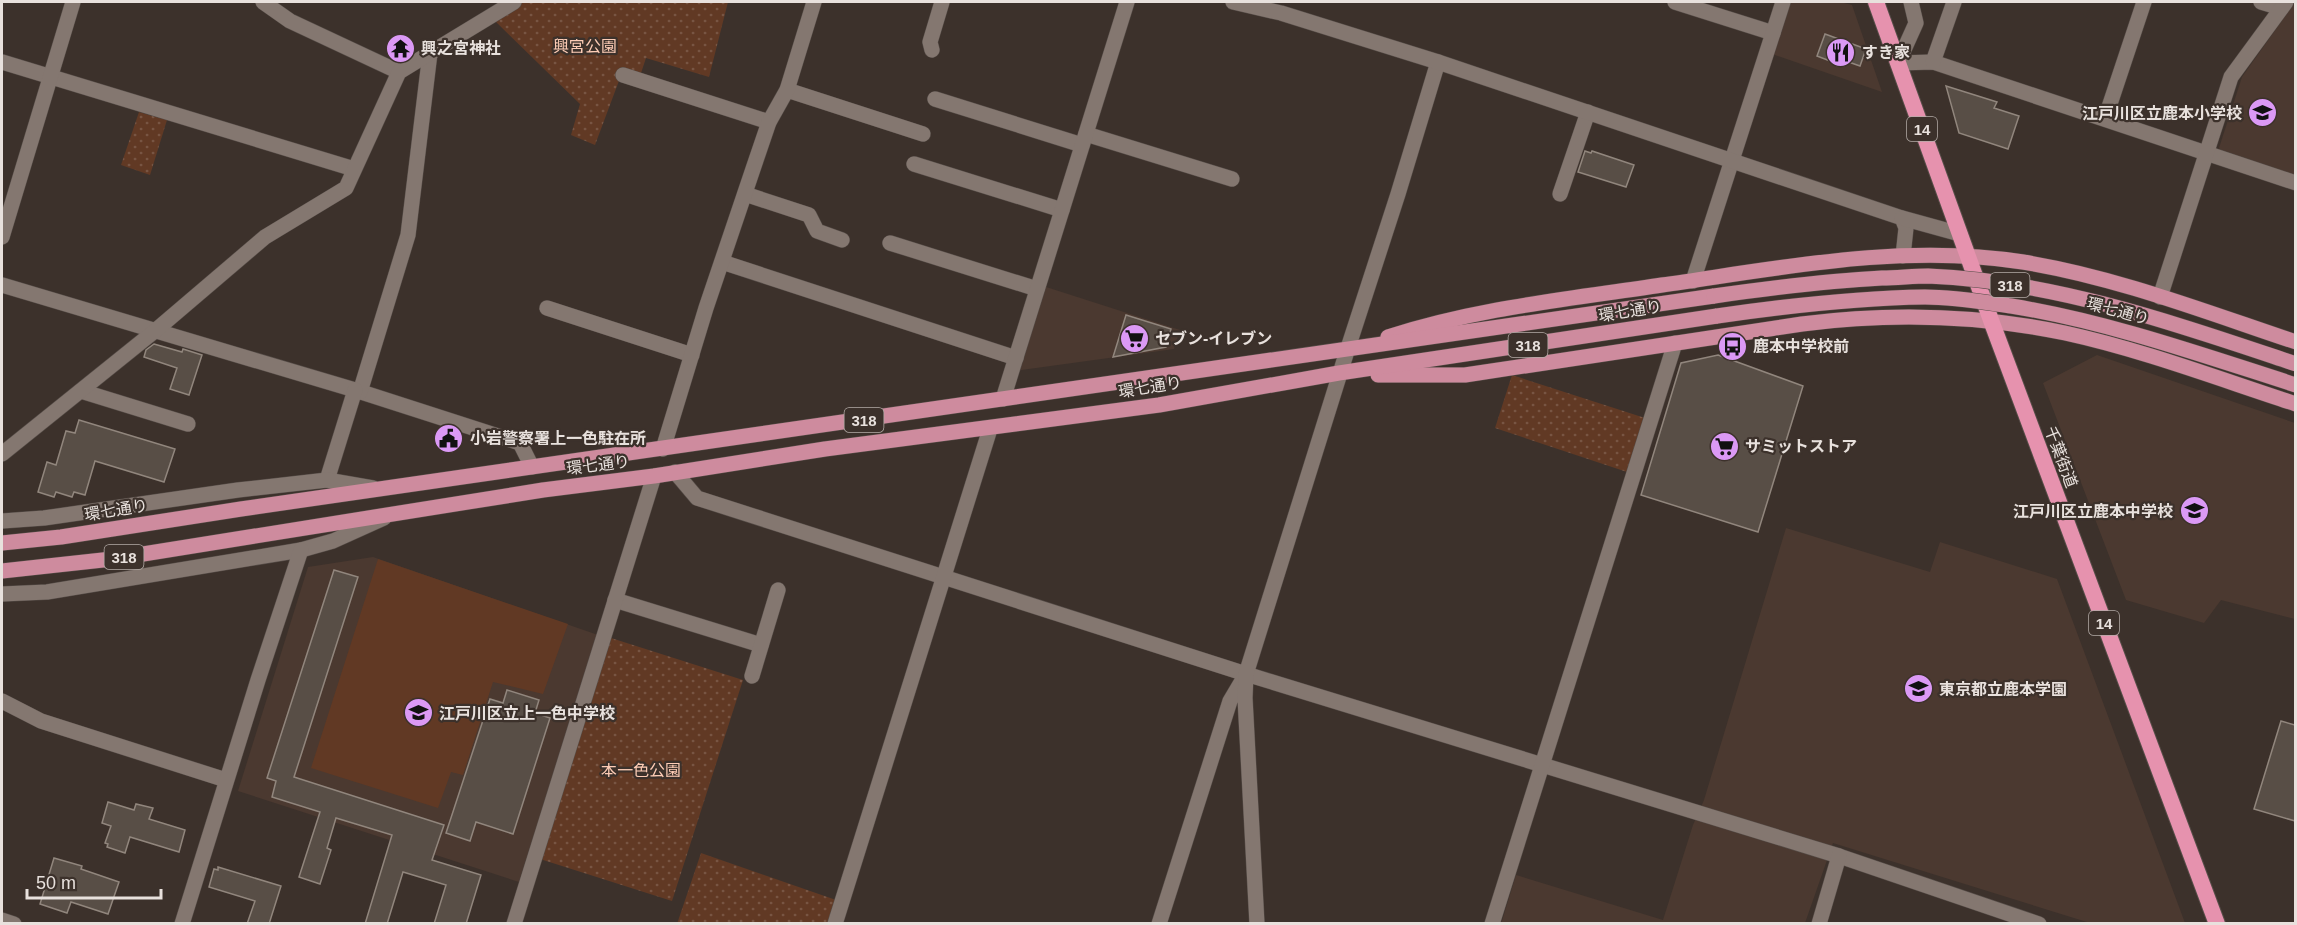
<svg xmlns="http://www.w3.org/2000/svg" width="2297" height="925" font-family="Helvetica,'Noto Sans JP',sans-serif">
  <style>
    .built { fill: #4b3930 }
    .green { fill: #613924 }
    .park { fill: url(#park-dots) }
    .building { fill: #584e46; stroke: #91867d; stroke-width: 1.5 }
    .lines { fill: none; stroke-linecap: round; stroke-linejoin: round }
    .minor-casing { stroke: #564d48; stroke-width: 16 }
    .tertiary-casing { stroke: #564d48; stroke-width: 16 }
    .primary-casing { stroke: #564d48; stroke-width: 16 }
    .trunk-casing { stroke: #564d48; stroke-width: 18 }
    .minor { stroke: #847770; stroke-width: 15 }
    .tertiary { stroke: #847770; stroke-width: 15 }
    .primary { stroke: #ce8b9e; stroke-width: 15 }
    .trunk { stroke: #e692ae; stroke-width: 16 }
    .primary-bridge-casing { stroke: #564d48; stroke-width: 16; stroke-linecap: butt }
    .primary-bridge { stroke: #ce8b9e; stroke-width: 15 }
    .labels { text-anchor: middle; dominant-baseline: central; stroke-width: 4.5; stroke-linejoin: round; paint-order: stroke }
    .shield { fill: #3c312b; stroke: #b4aca8; stroke-width: 1.5 }
    .shield-label { font-size: 15px; font-weight: bold; fill: #e8e1dd }
    .park-label { font-size: 16px; fill: #fdccb5; stroke: #3c312b }
    .poi-label { font-size: 16px; font-weight: bold; fill: #e8e1dd; stroke: #3c312b; text-anchor: start }
    .street-label { font-size: 16px; fill: #e8e1dd; stroke: #3c312b }
  </style>
  <defs>
    <pattern id="park-dots" width="8" height="8" patternUnits="userSpaceOnUse" patternTransform="scale(1.5)"><rect width="8" height="8" fill="#613924"/><path d="M2 2h.1M6 6h.1" fill="none" stroke="#785543" stroke-width="1.8" stroke-linecap="round"/></pattern>
  </defs>
  <rect width="100%" height="100%" fill="#3c312b"/>
  <g class="built">
    <polygon points="1788,2 1840,2 1852,5 1882,92 1772,54"/>
    <polygon points="2295,2 2295,176 2222,152 2219,148 2242,77"/>
    <polygon points="1043,286 1180,330 1174,349 1014,371"/>
    <polygon points="2097,355 2295,423 2295,619 2221,600 2204,623 2126,600 2043,383"/>
    <polygon points="1786,528 1930,572 1940,542 2057,579 2185,923 2090,923 1833,843 1805,923 1501,924 1516,875 1663,920 1693,825 1704,800"/>
    <polygon points="373,557 598,635 519,882 238,791 308,567"/>
  </g>
  <polygon class="green" points="378,559 568,624 543,694 493,682 463,775 451,772 438,808 311,768"/>
  <g class="park">
    <polygon points="519,2 728,2 709,77 646,58 640,76 623,70 595,145 571,135 580,104 494,20"/>
    <polygon points="139,112 167,120 150,175 121,165"/>
    <polygon points="1512,375 1645,418 1627,472 1495,428"/>
    <polygon points="611,638 743,680 672,901 540,859"/>
    <polygon points="701,853 836,900 828,923 677,924"/>
  </g>
  <g class="building">
    <polygon points="1825,34 1866,49 1860,66 1840,59 1838,64 1817,56"/>
    <polygon points="1946,86 1997,102 1994,108 2019,116 2008,149 1959,133"/>
    <polygon points="1585,151 1591,153 1592,151 1634,165 1626,187 1578,172"/>
    <polygon points="1126,315 1171,329 1166,347 1113,357"/>
    <polygon points="154,344 182,352 183,349 202,355 189,395 170,389 177,368 144,357 146,350"/>
    <polygon points="1718,355 1803,386 1758,532 1641,495 1681,363"/>
    <polygon points="79,420 175,449 164,482 95,461 85,495 74,492 72,497 56,492 54,497 38,492 47,462 56,465 66,431 75,433"/>
    <polygon points="334,570 358,577 294,777 444,825 432,860 481,875 466,924 434,924 446,885 403,872 387,924 365,924 392,835 336,818 327,848 331,850 320,884 299,877 320,812 272,797 276,781 267,778"/>
    <polygon points="507,690 539,700 535,713 550,718 513,834 476,822 470,841 446,833 490,699 503,703"/>
    <polygon points="2281,721 2295,725 2295,821 2254,809"/>
    <polygon points="108,802 134,810 136,804 153,808 149,819 185,830 179,852 130,837 125,853 107,847 108,844 105,843 111,826 102,823"/>
    <polygon points="54,858 82,866 81,869 119,882 108,914 71,902 67,913 40,904"/>
    <polygon points="218,867 281,886 269,924 247,924 255,901 209,887 214,869 218,870"/>
  </g>
  <g class="lines">
    <defs>
      <g id="minor">
        <polyline points="263,2 290,21 399,72"/>
        <polyline points="1675,2 1773,33"/>
        <polyline points="1911,2 1916,23 1898,63 1933,62 2296,183"/>
        <polyline points="2261,2 2281,8"/>
        <polyline points="932,50 930,42 942,2"/>
        <polyline points="2,62 354,169"/>
        <polyline points="1933,62 1954,2"/>
        <polyline points="623,75 769,122"/>
        <polyline points="787,90 923,134"/>
        <polyline points="935,99 1082,145"/>
        <polyline points="2105,119 2144,2"/>
        <polyline points="1086,134 1232,179"/>
        <polyline points="914,164 1062,210"/>
        <polyline points="745,194 809,215 817,231 842,240"/>
        <polyline points="1560,194 1588,112"/>
        <polyline points="2,237 73,2"/>
        <polyline points="890,243 1037,289"/>
        <polyline points="722,262 1016,358"/>
        <polyline points="1693,281 1783,2"/>
        <polyline points="2,285 355,390 520,443 532,467"/>
        <polyline points="2160,297 2231,77 2286,2"/>
        <polyline points="547,308 692,355"/>
        <polyline points="1347,351 1398,194 1438,62"/>
        <polyline points="81,391 188,424"/>
        <polyline points="360,392 408,235 430,53 514,2"/>
        <polyline points="1003,399 1127,2"/>
        <polyline points="663,449 706,308 753,169 769,122 787,90 814,2"/>
        <polyline points="2,454 156,330 265,237 346,188 399,72 430,53"/>
        <polyline points="675,472 697,498 1246,674 1839,856 2039,924"/>
        <polyline points="327,480 355,390"/>
        <polyline points="2,521 44,518 238,490 327,480 373,488"/>
        <polyline points="2,594 47,592 301,550 333,541 384,518"/>
        <polyline points="615,600 761,645"/>
        <polyline points="752,676 778,590"/>
        <polyline points="2,701 41,721 226,780"/>
        <polyline points="2,920 14,924"/>
        <polyline points="182,924 258,680 301,550"/>
        <polyline points="514,924 654,476"/>
        <polyline points="835,924 990,429"/>
        <polyline points="1159,924 1230,701 1246,674"/>
        <polyline points="1492,924 1675,343"/>
        <polyline points="1819,924 1839,856"/>
      </g>
      <g id="tertiary">
        <polyline points="1233,2 1281,13 1438,62 1902,218 1906,228 1903,256"/>
        <polyline points="1902,218 1960,234"/>
        <polyline points="1257,924 1245,698 1246,674 1347,351"/>
      </g>
      <g id="primary">
        <path d="M1388,337C1477,308 1570,299 1662,285C1781,268 1902,243 2023,262C2116,277 2206,312 2296,342"/>
        <path d="M1378,375H1465L1802,324C1888,313 1979,315 2065,333C2143,350 2219,379 2296,404"/>
        <polyline points="2,543 61,537 241,509 1714,296"/>
        <polyline points="2,571 112,559 543,490 654,476 825,449 1159,405 1339,373 1717,316"/>
      </g>
      <polyline id="trunk" points="1876,2 1992,323 2217,924"/>
    </defs>
    <use href="#minor" class="minor-casing"/>
    <use href="#tertiary" class="tertiary-casing"/>
    <use href="#primary" class="primary-casing"/>
    <use href="#trunk" class="trunk-casing"/>
    <use href="#minor" class="minor"/>
    <use href="#tertiary" class="tertiary"/>
    <use href="#primary" class="primary"/>
    <use href="#trunk" class="trunk"/>
    <defs>
      <g id="primary-bridge">
        <path d="M1714,296C1770,288 1825,281 1882,278C1897,278 1913,276 1928,276C2055,281 2176,324 2296,364"/>
        <path d="M1717,316C1786,306 1855,298 1925,297C1954,297 1983,302 2011,306C2109,322 2202,355 2296,385"/>
      </g>
    </defs>
    <use href="#primary-bridge" class="primary-bridge-casing"/>
    <use href="#primary-bridge" class="primary-bridge"/>
  </g>
  <defs>
    <symbol id="temple-disc" viewBox="-11 -11 22 22"><circle r="9.5" fill="#db99f5" stroke="#3c312b"/><path d="M0-6L5-2H3V0L6.5 2.5H4V6H1.5V3h-3V6H-4V2.5H-6.5L-3 0V-2H-5Z" fill="#111"/></symbol>
    <symbol id="restaurant-disc" viewBox="-11 -11 22 22"><circle r="9.5" fill="#db99f5" stroke="#3c312b"/><path d="M-5-6h1v4h1v-4h1v4h1v-4h1v5L-1.5 .5V6h-2V.5L-5-1ZM5-6V6H3V1.5H1.5Q1.5-4 5-6Z" fill="#111"/></symbol>
    <symbol id="school-disc" viewBox="-11 -11 22 22"><circle r="9.5" fill="#db99f5" stroke="#3c312b"/><path d="M0-5L7-2L0 1L-7-2ZM-4 1L0 2.5L4 1V4Q0 6-4 4Z" fill="#111"/></symbol>
    <symbol id="supermarket-disc" viewBox="-11 -11 22 22"><circle r="9.5" fill="#db99f5" stroke="#3c312b"/><path d="M-6-5.5h2.5l.6 2H6L4.5 2H-2.5L-4.4-4H-6ZM-1.5 3.2a1.3 1.3 0 1 0 .1 0ZM3 3.2a1.3 1.3 0 1 0 .1 0Z" fill="#111"/></symbol>
    <symbol id="bus-disc" viewBox="-11 -11 22 22"><circle r="9.5" fill="#db99f5" stroke="#3c312b"/><path d="M-5-6H5V4H4V6H2V4H-2V6H-4V4H-5ZM-3.5-4V0h7V-4ZM-3.5 1.2v1.5H-2V1.2ZM2 1.2v1.5H3.5V1.2Z" fill="#111"/></symbol>
    <symbol id="civic-disc" viewBox="-11 -11 22 22"><circle r="9.5" fill="#db99f5" stroke="#3c312b"/><path d="M-.6-6.5H3V-4.5H.6V-3L4-1V1h2V6H-6V1h2V-1L-.6-3ZM-1.2 2.5V6h2.4V2.5Z" fill="#111"/></symbol>
  </defs>
  <g fill-rule="evenodd">
    <use href="#temple-disc" x="384" y="32" width="33" height="33"/>
    <use href="#restaurant-disc" x="1824" y="36" width="33" height="33"/>
    <use href="#school-disc" x="2246" y="96" width="33" height="33"/>
    <use href="#supermarket-disc" x="1118" y="322" width="33" height="33"/>
    <use href="#bus-disc" x="1716" y="330" width="33" height="33"/>
    <use href="#civic-disc" x="432" y="422" width="33" height="33"/>
    <use href="#supermarket-disc" x="1708" y="430" width="33" height="33"/>
    <use href="#school-disc" x="2178" y="494" width="33" height="33"/>
    <use href="#school-disc" x="1902" y="672" width="33" height="33"/>
    <use href="#school-disc" x="402" y="696" width="33" height="33"/>
  </g>
  <g class="labels">
    <g class="shield">
      <rect x="1907" y="117" width="30" height="24" rx="4.5"/>
      <rect x="1990.5" y="273" width="39" height="24" rx="4.5"/>
      <rect x="1508.5" y="333" width="39" height="24" rx="4.5"/>
      <rect x="844.5" y="408" width="39" height="24" rx="4.5"/>
      <rect x="104.5" y="545" width="39" height="24" rx="4.5"/>
      <rect x="2089" y="611" width="30" height="24" rx="4.5"/>
    </g>
    <g class="shield-label">
      <text x="1922" y="129">14</text>
      <text x="2010" y="285">318</text>
      <text x="1528" y="345">318</text>
      <text x="864" y="420">318</text>
      <text x="124" y="557">318</text>
      <text x="2104" y="623">14</text>
    </g>
    <g class="park-label">
      <text x="585" y="46">興宮公園</text>
      <text x="641" y="770">本一色公園</text>
    </g>
    <g class="poi-label">
      <text x="421" y="48">興之宮神社</text>
      <text x="1862" y="52">すき家</text>
      <text x="2242" y="113" text-anchor="end">江戸川区立鹿本小学校</text>
      <text x="1155" y="338">セブン-イレブン</text>
      <text x="1753" y="346">鹿本中学校前</text>
      <text x="470" y="438">小岩警察署上一色駐在所</text>
      <text x="1745" y="446">サミットストア</text>
      <text x="2173" y="511" text-anchor="end">江戸川区立鹿本中学校</text>
      <text x="1939" y="689">東京都立鹿本学園</text>
      <text x="439" y="713">江戸川区立上一色中学校</text>
    </g>
    <g class="street-label">
      <text transform="translate(1630 311) rotate(-9)">環七通り</text>
      <text transform="translate(2118 311) rotate(15)">環七通り</text>
      <text transform="translate(1150 387) rotate(-9)">環七通り</text>
      <text transform="translate(2061 457) rotate(69)">千葉街道</text>
      <text transform="translate(598 465) rotate(-7)">環七通り</text>
      <text transform="translate(116 510) rotate(-9)">環七通り</text>
    </g>
  </g>
  <rect width="2297" height="925" fill="none" stroke="#e8e1dd" stroke-width="6"/>
  <path d="M27 889v9h134v-9" fill="none" stroke="#e8e1dd" stroke-width="3"/>
  <text x="36" y="889" font-size="18" fill="#e8e1dd" stroke="#3c312b" stroke-width="4.5" paint-order="stroke">50 m</text>
</svg>
